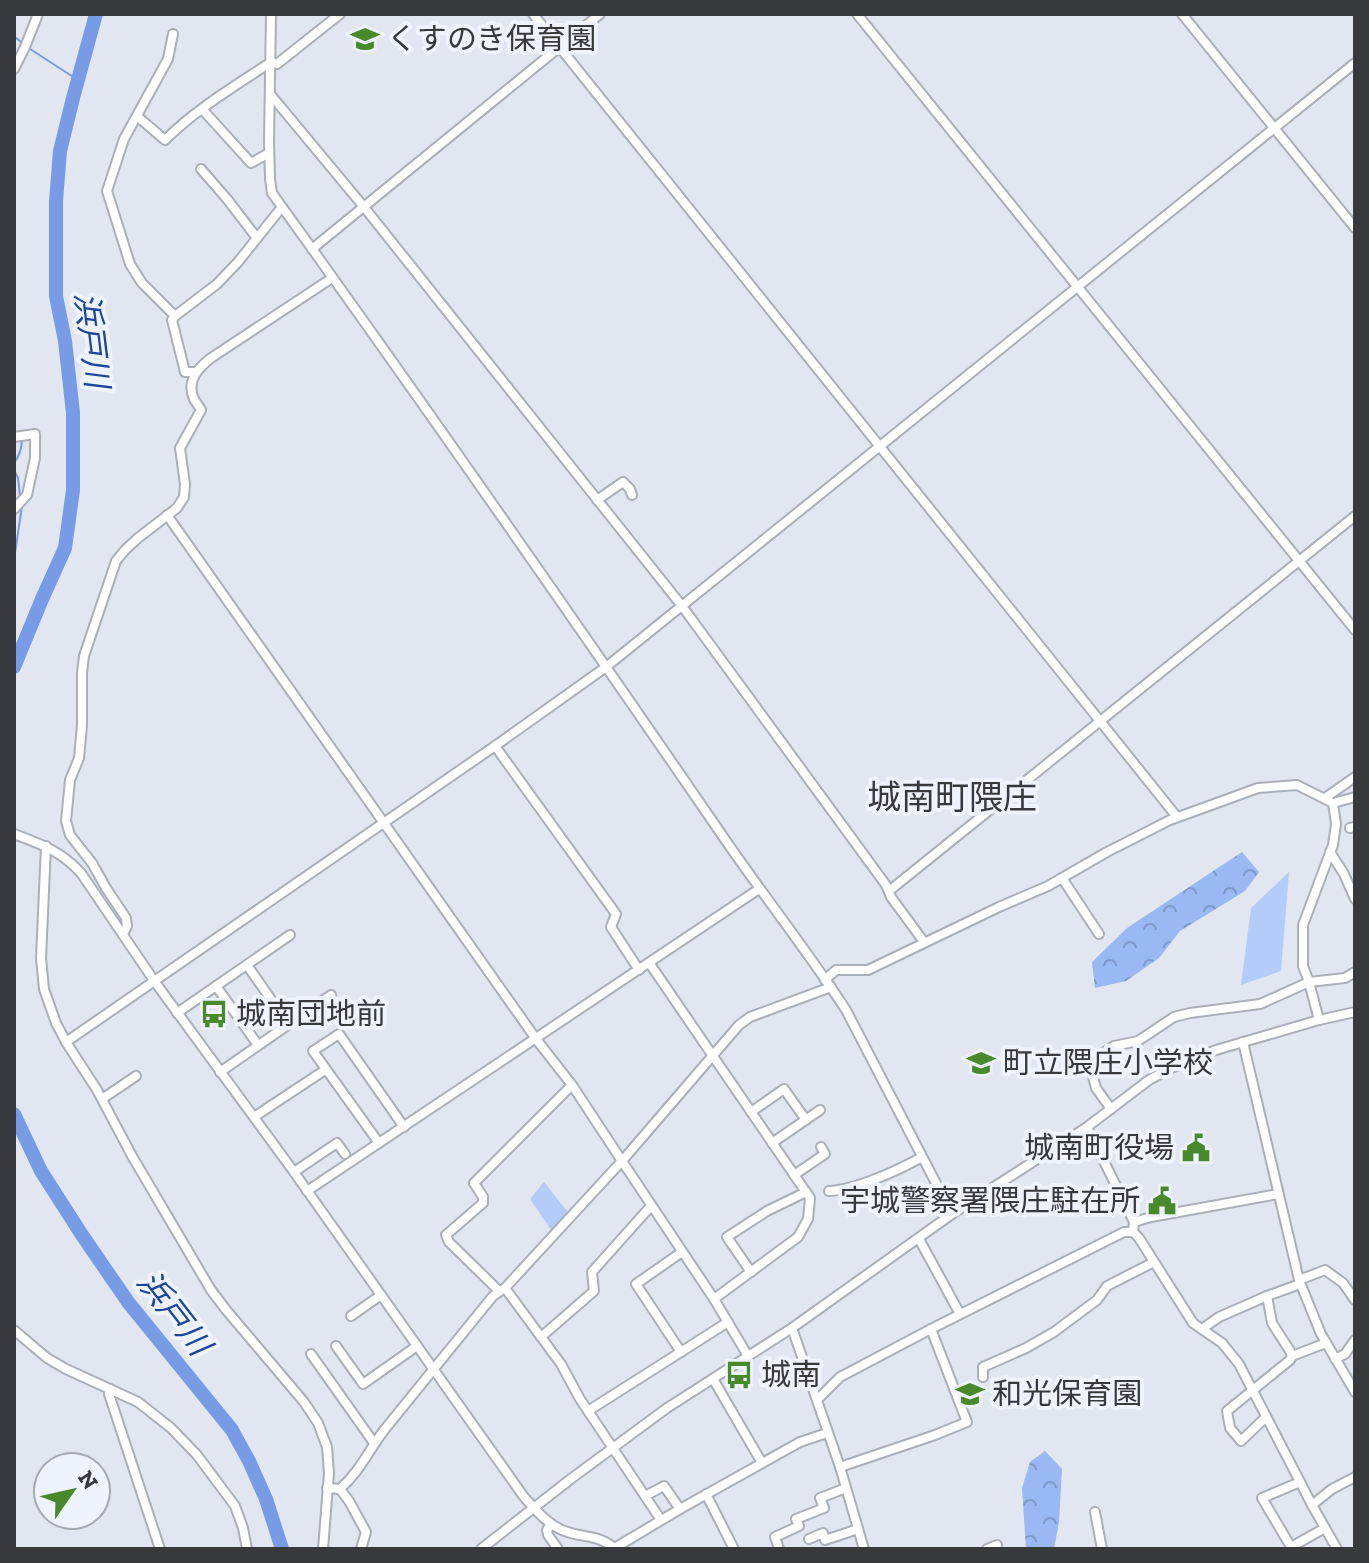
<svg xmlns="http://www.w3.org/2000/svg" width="1369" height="1563" font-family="'Zilla Slab','Noto Sans JP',serif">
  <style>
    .green { fill: #b4ccf9 }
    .forest { fill: url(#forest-crowns) }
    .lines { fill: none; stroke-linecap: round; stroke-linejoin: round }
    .stream { stroke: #779ce5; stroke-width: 2 }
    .river { stroke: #779ce5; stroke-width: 14 }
    .minor-casing { stroke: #aaafb8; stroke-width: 12 }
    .minor { stroke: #fff; stroke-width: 8 }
    .labels { text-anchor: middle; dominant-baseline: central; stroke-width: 8; stroke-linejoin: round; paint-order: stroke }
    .poi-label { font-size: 30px; fill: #37393c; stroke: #eef3fd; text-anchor: start }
    .water-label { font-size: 32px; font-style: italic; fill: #1d4599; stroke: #eef3fd }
    .quarter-label { font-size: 34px; fill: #37393c; stroke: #eef3fd }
  </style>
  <defs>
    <pattern id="forest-crowns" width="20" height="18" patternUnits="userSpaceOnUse" patternTransform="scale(2)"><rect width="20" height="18" fill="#99b8f4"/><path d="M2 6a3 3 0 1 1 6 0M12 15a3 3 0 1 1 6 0" fill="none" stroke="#7e97c7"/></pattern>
  </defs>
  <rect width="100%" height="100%" fill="#e1e6f0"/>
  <g class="green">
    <polygon points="1289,872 1281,971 1241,985 1251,908"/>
    <polygon points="544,1182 571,1216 554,1234 530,1199"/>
  </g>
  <g class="forest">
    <polygon points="1242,852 1259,872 1245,891 1180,931 1159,958 1126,981 1095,988 1092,962 1127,928"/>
    <polygon points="1045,1451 1062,1469 1059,1522 1054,1549 1026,1549 1022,1488 1030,1462"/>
  </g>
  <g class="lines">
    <g class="stream">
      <polyline points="14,36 22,43"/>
      <polyline points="27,47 78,80"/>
      <path d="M14,463C19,457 23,446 21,439"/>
      <polyline points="14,470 18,478 20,496"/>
      <polyline points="14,560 22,506"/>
    </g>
    <g class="river">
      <polyline points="14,667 42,599 65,548 73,490 73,413 65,341 56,296 56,201 60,151 73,98 96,14"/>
      <polyline points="14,1114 41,1171 82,1235 128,1302 232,1430 249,1461 266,1499 282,1549"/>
    </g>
    <defs>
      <g id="minor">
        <path d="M271,14L269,142L270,179L272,193C422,401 568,611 713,822C756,886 804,946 846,1010L952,1214"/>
        <polyline points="533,14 1177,817"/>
        <polyline points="857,14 1355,630"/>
        <polyline points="1182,14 1355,228"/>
        <polyline points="173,34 168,59 124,139 107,191 130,264 142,283 175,316"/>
        <polyline points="14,69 25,47 38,14"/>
        <polyline points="270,94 364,207 682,606 886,885 891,897 924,942"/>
        <polyline points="202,109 251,163 269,153"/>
        <path d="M138,117L165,140C196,109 235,86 271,62L277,64L340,14"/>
        <polyline points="201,169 227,199 257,238"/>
        <polyline points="312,249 600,14"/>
        <polyline points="195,372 185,372 172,320 175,316 217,284 238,262 282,207"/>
        <polyline points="14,437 35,434 35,458 27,495 14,509"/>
        <polyline points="597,500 623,482 630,489 632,495"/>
        <polyline points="167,515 536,1039 572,1085 622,1161 714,1299 748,1356"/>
        <polyline points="495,746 616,914 611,927 639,970"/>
        <polyline points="1325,798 1355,777"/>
        <polyline points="1333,803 1355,797"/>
        <polyline points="1350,828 1355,827"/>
        <path d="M14,834C41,844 61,851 81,873L155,982L294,1172L524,1497C535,1509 546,1523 562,1530C583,1539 596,1533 616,1549"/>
        <polyline points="46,846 41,958 44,989 56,1023 66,1042 97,1090 132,1156 211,1290 227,1311 304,1402 318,1423 327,1447 329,1473 323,1549"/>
        <polyline points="1330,852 1344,874 1355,899"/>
        <polyline points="1062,878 1099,934"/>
        <polyline points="889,891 1355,516"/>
        <path d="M123,934L127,926L126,918L106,888L92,863L70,835L66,821L70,780L79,758L82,725V673L84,656L116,561L125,550L138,538L177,508L184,497L185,484L180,448L201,410C199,406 196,403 194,399C186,381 198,368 211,358L332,278"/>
        <polyline points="650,964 810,1198 808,1219 798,1237 714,1299"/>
        <polyline points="247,965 288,1024"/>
        <polyline points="825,980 836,970 868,970 999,907 1048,886 1107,852 1170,820 1258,788 1297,785 1333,803 1336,824 1333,845 1303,925 1303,966 1309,982 1319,1020"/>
        <polyline points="216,986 258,1045"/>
        <polyline points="177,1013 290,935"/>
        <polyline points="66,1042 495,746 606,667 1355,63"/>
        <polyline points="1243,1042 1299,1280 1321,1334 1355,1392"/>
        <polyline points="220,1072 331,995"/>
        <polyline points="102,1099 136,1076"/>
        <polyline points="1111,1109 1096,1088 1089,1062 1114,1046 1138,1041 1174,1017 1190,1013 1260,1004 1309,982 1345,978 1355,972"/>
        <polyline points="751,1112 784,1089 806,1120"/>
        <polyline points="254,1117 325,1070"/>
        <polyline points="1087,1127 1134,1222 1133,1232 1139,1238 1193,1323 1222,1343 1239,1364 1312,1505 1337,1549"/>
        <polyline points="379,1143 313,1051 339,1034 404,1127"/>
        <polyline points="772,1143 820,1110"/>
        <polyline points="294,1172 337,1143 345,1154"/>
        <polyline points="794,1175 825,1154 821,1147"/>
        <polyline points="307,1191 759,889"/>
        <path d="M829,1191C855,1190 899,1170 922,1157"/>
        <polyline points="1134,1222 1151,1217 1278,1194"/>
        <polyline points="919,1239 960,1314"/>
        <polyline points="751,1272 727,1237 767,1211 806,1192"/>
        <polyline points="1299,1280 1325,1270 1343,1283 1355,1300"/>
        <polyline points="505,1288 561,1364 580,1399 661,1520"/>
        <polyline points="499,1291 449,1242 446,1235 483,1203 483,1197 474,1183 572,1085"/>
        <polyline points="351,1316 381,1295"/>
        <polyline points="792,1328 840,1467 864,1549"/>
        <polyline points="1202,1329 1219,1317 1267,1296"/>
        <polyline points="14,1330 47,1358 66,1369 138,1402 171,1428 197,1455 235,1506 243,1528 247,1549"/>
        <polyline points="541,1337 594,1291 592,1272 651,1206"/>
        <polyline points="336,1346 363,1384 417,1346"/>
        <polyline points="681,1352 636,1284 682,1252"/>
        <polyline points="311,1354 374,1443"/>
        <polyline points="1292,1356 1326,1343"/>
        <polyline points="1335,1359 1345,1354 1355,1340"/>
        <polyline points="983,1377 983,1367 1026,1348 1054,1332 1097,1300 1107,1286 1154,1262"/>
        <polyline points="713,1379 762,1463"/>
        <polyline points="110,1389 109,1394 160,1549"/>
        <polyline points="817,1400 840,1377 931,1329 1124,1232 1133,1232"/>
        <polyline points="588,1411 728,1322"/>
        <polyline points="1266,1417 1241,1441 1230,1428 1227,1411 1290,1360 1292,1356 1290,1351 1272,1323 1267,1296 1300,1284"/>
        <polyline points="840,1467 935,1435 967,1422 931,1329"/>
        <polyline points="1300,1482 1262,1498 1291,1547 1325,1528"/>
        <path d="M327,1488L340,1489C361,1470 368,1451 385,1429L493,1296L505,1288L622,1161L739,1025L750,1017L831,987"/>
        <polyline points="340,1489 349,1501 366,1532 361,1549"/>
        <polyline points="706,1494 734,1549"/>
        <polyline points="645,1496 664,1486 680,1509"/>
        <polyline points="1312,1505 1332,1489 1355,1477"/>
        <polyline points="1095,1512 1102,1549"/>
        <polyline points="551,1524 547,1530 548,1535 558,1549"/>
        <polyline points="809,1539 823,1533 825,1540 858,1529"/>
        <polyline points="481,1549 572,1478 667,1408 792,1328 952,1214 1087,1127 1149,1080 1169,1069 1216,1050 1319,1020 1355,1012"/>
        <polyline points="613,1549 680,1509 800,1442 827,1433"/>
        <polyline points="779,1549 775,1537 799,1526 796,1519 824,1508 820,1498 846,1488"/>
        <polyline points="987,1549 997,1545"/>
      </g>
    </defs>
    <use href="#minor" class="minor-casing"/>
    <use href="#minor" class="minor"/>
  </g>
  <defs>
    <symbol id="school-bare" viewBox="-9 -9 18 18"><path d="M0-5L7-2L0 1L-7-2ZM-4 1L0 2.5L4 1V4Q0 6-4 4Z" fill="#48892b" stroke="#eef3fd" stroke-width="2.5" paint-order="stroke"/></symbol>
    <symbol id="bus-bare" viewBox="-9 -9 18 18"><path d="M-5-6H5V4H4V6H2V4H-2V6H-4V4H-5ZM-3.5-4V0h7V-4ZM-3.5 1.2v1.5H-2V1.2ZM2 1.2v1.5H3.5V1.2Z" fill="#48892b" stroke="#eef3fd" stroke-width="2.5" paint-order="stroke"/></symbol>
    <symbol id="civic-bare" viewBox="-9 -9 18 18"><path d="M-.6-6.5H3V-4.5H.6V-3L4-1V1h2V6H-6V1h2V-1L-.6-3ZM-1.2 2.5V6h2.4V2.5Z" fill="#48892b" stroke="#eef3fd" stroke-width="2.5" paint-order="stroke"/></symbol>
  </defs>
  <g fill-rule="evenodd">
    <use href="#school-bare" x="345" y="19" width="40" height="40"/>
    <use href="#bus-bare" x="194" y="994" width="40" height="40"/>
    <use href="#school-bare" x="961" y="1043" width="40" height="40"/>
    <use href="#civic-bare" x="1176" y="1128" width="40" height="40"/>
    <use href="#civic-bare" x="1142" y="1181" width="40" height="40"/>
    <use href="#bus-bare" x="719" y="1355" width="40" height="40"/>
    <use href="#school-bare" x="950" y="1374" width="40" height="40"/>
  </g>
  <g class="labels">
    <g class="poi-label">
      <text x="387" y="39">くすのき保育園</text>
      <text x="236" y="1014">城南団地前</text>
      <text x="1003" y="1063">町立隈庄小学校</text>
      <text x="1174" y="1148" text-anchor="end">城南町役場</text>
      <text x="1140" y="1201" text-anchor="end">宇城警察署隈庄駐在所</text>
      <text x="761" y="1375">城南</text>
      <text x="992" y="1394">和光保育園</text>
    </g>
    <g class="water-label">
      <text transform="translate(92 340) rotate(83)">浜戸川</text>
      <text transform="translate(174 1313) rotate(52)">浜戸川</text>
    </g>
    <g class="quarter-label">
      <text x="952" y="797">城南町隈庄</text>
    </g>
  </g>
  <rect width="1369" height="1563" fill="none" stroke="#37393c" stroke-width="32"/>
  <g transform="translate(72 1491) rotate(56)"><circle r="38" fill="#eef3fd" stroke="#a5a9b0" stroke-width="2"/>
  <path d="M0-6L14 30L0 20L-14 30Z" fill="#48892b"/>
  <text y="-12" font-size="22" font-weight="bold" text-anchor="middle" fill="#37393c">N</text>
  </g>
</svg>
